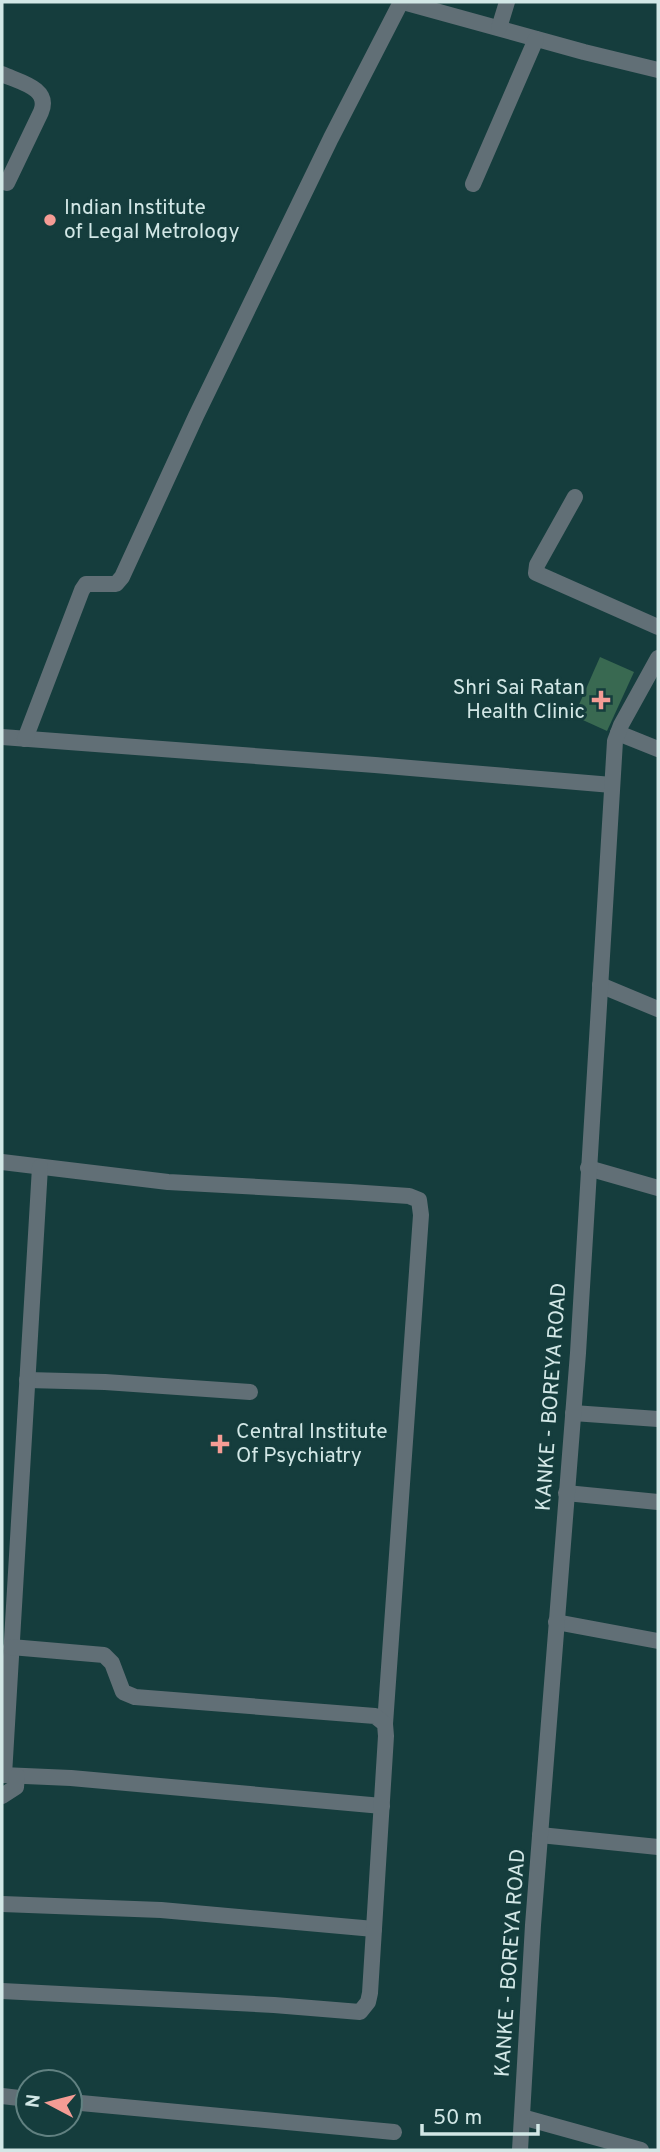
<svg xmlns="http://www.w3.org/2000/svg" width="660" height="2152" font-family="Overpass,sans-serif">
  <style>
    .building { fill: #396951 }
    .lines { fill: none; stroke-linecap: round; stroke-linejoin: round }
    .minor { stroke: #616f76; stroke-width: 16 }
    .poi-dot { fill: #f59c95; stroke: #153d3d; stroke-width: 2.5 }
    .labels { text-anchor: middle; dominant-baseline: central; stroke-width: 6; stroke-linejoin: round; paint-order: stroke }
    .poi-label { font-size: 21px; fill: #d2e7e6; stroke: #153d3d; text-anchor: start }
    .street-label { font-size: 21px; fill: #d2e7e6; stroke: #153d3d }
  </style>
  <rect width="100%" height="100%" fill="#153d3d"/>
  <polygon class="building" points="600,657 634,672 607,731 574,716"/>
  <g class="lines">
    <g class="minor">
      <polyline points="403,2 584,52 658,70"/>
      <polyline points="499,28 507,2"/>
      <path d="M2,74C19,82 51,88 41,112L7,183"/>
      <polyline points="473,184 536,39"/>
      <polyline points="575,497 537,565 536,573 658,627"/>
      <polyline points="618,733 658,749"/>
      <polyline points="2,737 375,765 612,785"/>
      <polyline points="25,739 82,590 86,584 116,584 122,577 196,416 331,138 401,2"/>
      <polyline points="600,985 658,1009"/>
      <polyline points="2,1162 168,1182 350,1192 409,1196 419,1200 421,1215 385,1724"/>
      <polyline points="588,1168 658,1188"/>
      <polyline points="27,1380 105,1382 250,1392"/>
      <polyline points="573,1413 658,1419"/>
      <polyline points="566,1493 658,1502"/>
      <polyline points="556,1622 658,1641"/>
      <polyline points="2,1775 71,1778 382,1806"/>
      <polyline points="4,1775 40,1167"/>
      <polyline points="2,1796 16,1787 17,1776"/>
      <polyline points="540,1835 658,1847"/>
      <polyline points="2,1904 161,1910 374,1929"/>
      <polyline points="2,1991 274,2005 360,2012 368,2002 370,1993 386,1736 385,1724 375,1716 135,1697 123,1692 112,1663 104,1655 11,1647"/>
      <polyline points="2,2096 28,2099"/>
      <polyline points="70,2102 394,2132"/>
      <polyline points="522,2117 641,2150"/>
      <polyline points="520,2150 533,1925 578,1353 615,741 621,725 658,658"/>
    </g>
  </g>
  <g class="poi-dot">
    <circle cx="50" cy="220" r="7"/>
    <path d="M597.5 689.5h7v7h7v7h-7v7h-7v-7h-7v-7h7z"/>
    <path d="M216.5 1433.5h7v7h7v7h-7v7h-7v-7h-7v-7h7z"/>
  </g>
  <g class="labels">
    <g class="poi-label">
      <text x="64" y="208">Indian Institute<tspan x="64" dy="24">of Legal Metrology</tspan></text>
      <text x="585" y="688" text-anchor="end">Shri Sai Ratan<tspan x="585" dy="24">Health Clinic</tspan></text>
      <text x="236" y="1432">Central Institute<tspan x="236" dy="24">Of Psychiatry</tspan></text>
    </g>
    <g class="street-label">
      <text transform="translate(552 1397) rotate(-86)">KANKE - BOREYA ROAD</text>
      <text transform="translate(511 1963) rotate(-86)">KANKE - BOREYA ROAD</text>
    </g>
  </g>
  <rect width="660" height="2152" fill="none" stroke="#d2e7e6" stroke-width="7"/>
  <g transform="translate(49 2103) rotate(277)"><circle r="33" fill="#153d3d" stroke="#618181" stroke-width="2"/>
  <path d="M0-5L12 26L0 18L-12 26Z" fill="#f59c95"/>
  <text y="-10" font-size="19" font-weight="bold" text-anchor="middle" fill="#d2e7e6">N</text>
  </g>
  <path d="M422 2124v10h116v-10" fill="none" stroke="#d2e7e6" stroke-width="3.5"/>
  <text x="433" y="2124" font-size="21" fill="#d2e7e6" stroke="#153d3d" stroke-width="5" paint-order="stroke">50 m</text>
</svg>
